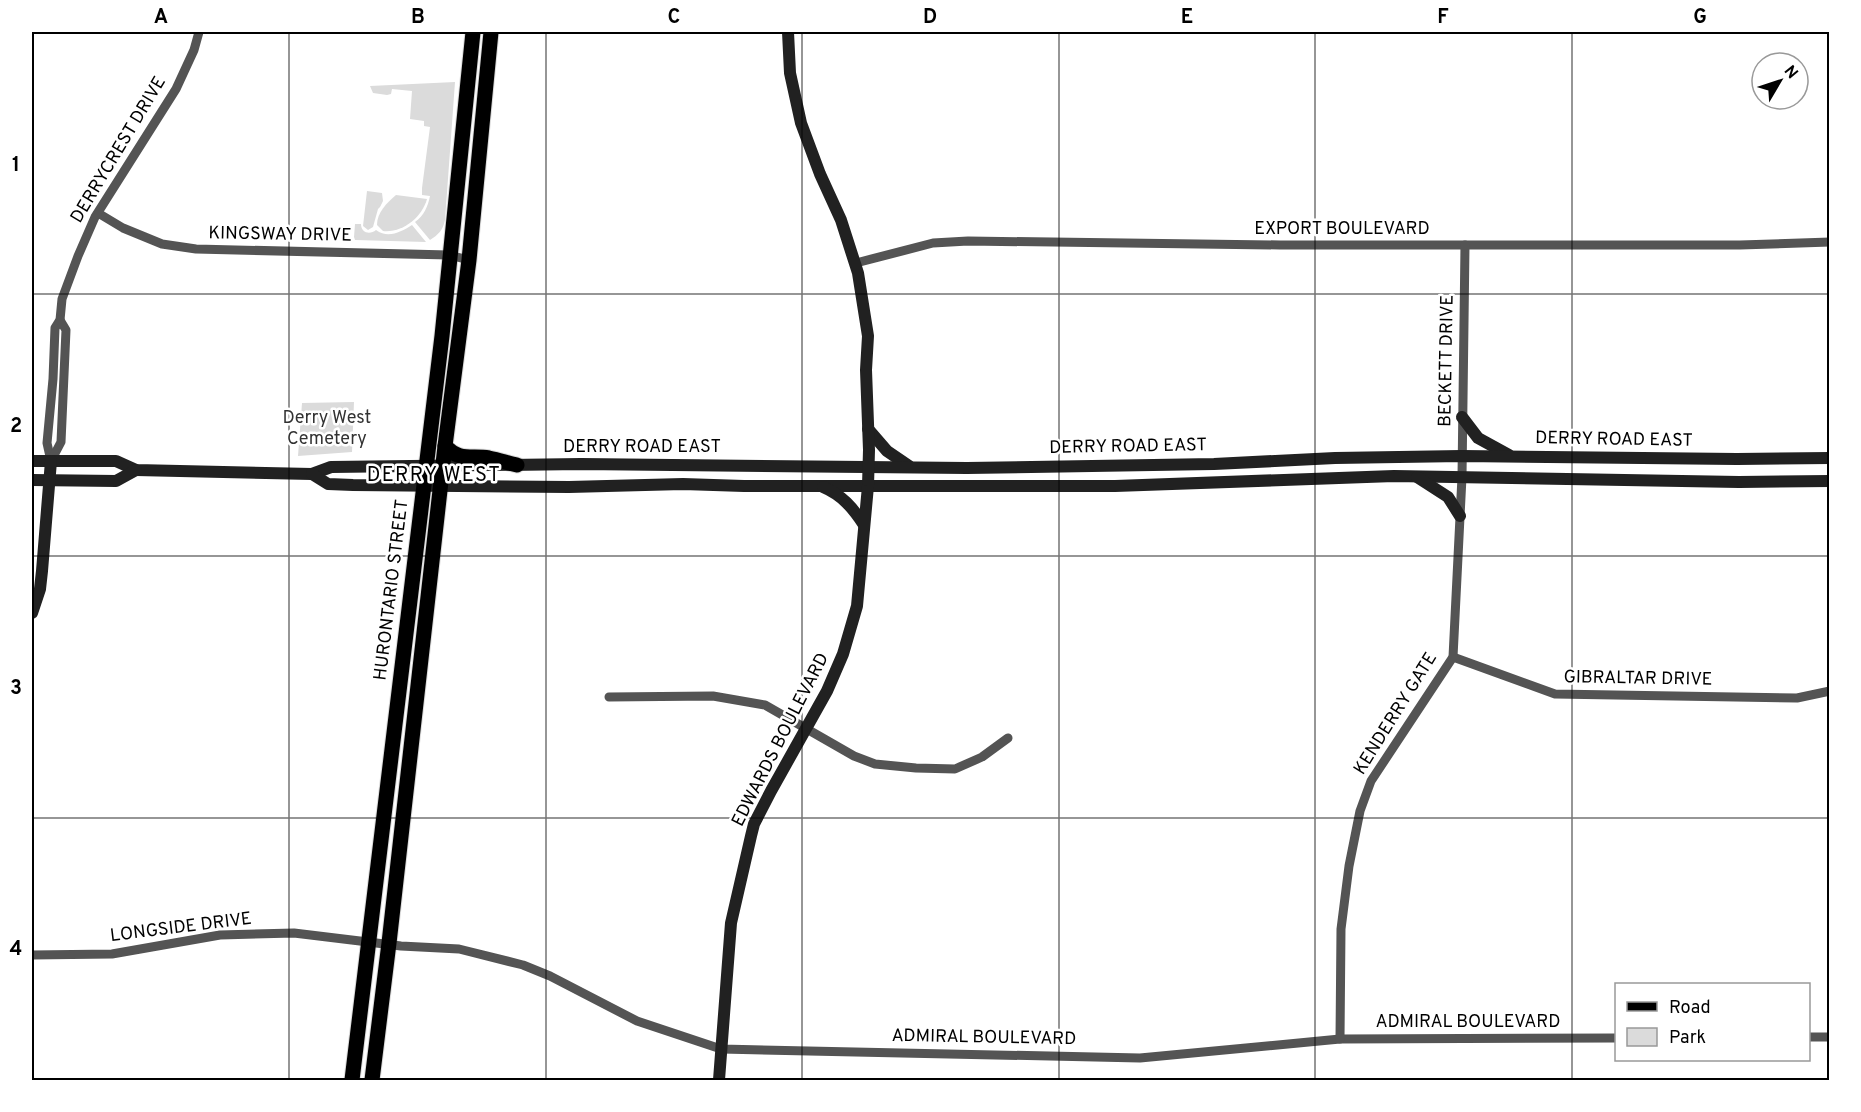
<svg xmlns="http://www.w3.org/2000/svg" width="1861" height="1112" font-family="Overpass,sans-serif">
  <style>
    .green { fill: #dbdbdb }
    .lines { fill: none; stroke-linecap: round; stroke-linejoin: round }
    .primary-casing { stroke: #dbdbdb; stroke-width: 17 }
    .street { stroke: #545454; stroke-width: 9 }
    .secondary { stroke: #212121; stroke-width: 12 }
    .primary { stroke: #000; stroke-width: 15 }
    .grid { fill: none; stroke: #000; stroke-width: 1.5; stroke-opacity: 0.55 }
    .labels { text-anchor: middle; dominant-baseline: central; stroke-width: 5; stroke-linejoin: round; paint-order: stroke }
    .street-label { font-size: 18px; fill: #000; stroke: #fff }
    .park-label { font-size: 18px; fill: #323232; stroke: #fff }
    .neighbourhood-label { font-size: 20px; letter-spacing: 1.5px; fill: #000; stroke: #fff }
    .neatline { fill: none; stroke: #000; stroke-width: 2 }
    .grid-label { font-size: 20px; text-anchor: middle; font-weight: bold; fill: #000 }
  </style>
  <rect width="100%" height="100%" fill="#fff"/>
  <g class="green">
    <path d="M455,82L445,220C443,230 438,235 430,240L415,222C424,216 428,206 430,196L422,195V188L430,127L424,126V121L410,119L412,91L392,89L391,94L387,95L373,93L370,86Z"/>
    <polygon points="367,191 382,193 383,201 380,207 378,209 373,227 368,230 363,226"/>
    <path d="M396,195L427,199C422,217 403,233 383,231L377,225C377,212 387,203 396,195Z"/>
    <path d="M355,224H361C361,233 370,235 376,230C388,239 401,232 412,225L426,242L355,240L354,237Z"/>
    <polygon points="354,402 352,452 298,456 302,403"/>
  </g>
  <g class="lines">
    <defs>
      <g id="primary">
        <path d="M445,446C460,462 471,455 489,458C499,460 508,463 517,465"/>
        <polyline points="352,1080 442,336 473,32"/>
        <polyline points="372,1080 389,943 445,446 469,260 491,32"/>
      </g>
    </defs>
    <use href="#primary" class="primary-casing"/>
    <g class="street">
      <polyline points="98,213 123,228 162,244 196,249 449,255 469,260"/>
      <polyline points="856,263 933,243 968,241 1280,245 1740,245 1830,242"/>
      <polyline points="51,461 47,443 53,379 55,328 60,320 62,299 78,256 95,217 176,89 194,50 199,32"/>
      <polyline points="51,461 61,442 66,330 60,320"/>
      <polyline points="1453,657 1555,694 1797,698 1830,691"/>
      <polyline points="609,697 713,696 765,705 854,756 875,764 916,768 955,769 982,757 1008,738"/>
      <polyline points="32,955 112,954 220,935 294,933 401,946 459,949 523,965 550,976 637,1021 721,1049 1140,1058 1340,1039 1616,1038"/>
      <polyline points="1808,1037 1830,1037"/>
      <polyline points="1340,1039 1341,929 1349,866 1360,811 1371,781 1453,657 1462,477 1465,245"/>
    </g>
    <g class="secondary">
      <polyline points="1462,417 1478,438 1509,455"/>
      <polyline points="868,429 887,451 909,466"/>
      <polyline points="32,461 116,461 136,470 312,474 331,467 581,464 967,468 1214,464 1335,458 1462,456 1737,459 1830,458"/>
      <polyline points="312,474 328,484 353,485 569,487 683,484 744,486 1115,486 1394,476 1739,482 1830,481"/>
      <polyline points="1417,477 1448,497 1460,516"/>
      <polyline points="32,480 116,481 136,470"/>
      <path d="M823,487C842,495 853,508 864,525"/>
      <polyline points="32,613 40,589 42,571 51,461"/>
      <polyline points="719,1080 731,923 751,836 754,824 771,791 827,691 843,654 857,606 868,486 869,450 866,370 868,336 858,273 841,220 820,174 801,123 790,73 788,32"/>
    </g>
    <use href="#primary" class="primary"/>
  </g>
  <path class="grid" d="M289,32V1080M546,32V1080M802,32V1080M1059,32V1080M1315,32V1080M1572,32V1080M32,294H1830M32,556H1830M32,818H1830"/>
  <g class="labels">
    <g class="street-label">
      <text transform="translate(119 150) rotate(-59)">DERRYCREST DRIVE</text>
      <text x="1342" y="229">EXPORT BOULEVARD</text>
      <text transform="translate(280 235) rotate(1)">KINGSWAY DRIVE</text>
      <text transform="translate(1447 361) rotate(-89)">BECKETT DRIVE</text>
      <text transform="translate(1614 440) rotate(1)">DERRY ROAD EAST</text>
      <text x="642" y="447">DERRY ROAD EAST</text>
      <text transform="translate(1128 447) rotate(-1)">DERRY ROAD EAST</text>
      <text transform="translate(392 590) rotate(-83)">HURONTARIO STREET</text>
      <text transform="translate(1638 679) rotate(1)">GIBRALTAR DRIVE</text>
      <text transform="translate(1396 714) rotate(-58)">KENDERRY GATE</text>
      <text transform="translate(781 740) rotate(-63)">EDWARDS BOULEVARD</text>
      <text transform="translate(181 928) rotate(-7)">LONGSIDE DRIVE</text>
      <text x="1468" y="1022">ADMIRAL BOULEVARD</text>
      <text transform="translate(984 1038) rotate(1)">ADMIRAL BOULEVARD</text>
    </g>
    <g class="park-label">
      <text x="327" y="418">Derry West<tspan x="327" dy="21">Cemetery</tspan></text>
    </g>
    <g class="neighbourhood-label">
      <text x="434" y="476">DERRY WEST</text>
    </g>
  </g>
  <rect width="1861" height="1112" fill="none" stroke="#ffffff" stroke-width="66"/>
  <rect x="1615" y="983" width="195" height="78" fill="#ffffff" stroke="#999999" stroke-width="1.5"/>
  <rect x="1627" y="1002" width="30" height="9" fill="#000000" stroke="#999999" stroke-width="1.5"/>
  <text x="1669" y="1013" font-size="18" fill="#000000">Road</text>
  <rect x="1627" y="1028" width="30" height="18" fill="#dbdbdb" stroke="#999999" stroke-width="1.5"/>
  <text x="1669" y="1043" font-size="18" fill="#000000">Park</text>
  <g transform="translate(1780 81) rotate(51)"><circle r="28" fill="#ffffff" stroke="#999999" stroke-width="1.5"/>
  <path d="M0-4.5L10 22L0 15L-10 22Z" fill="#000000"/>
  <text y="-9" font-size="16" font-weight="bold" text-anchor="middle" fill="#000000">N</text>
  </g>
  <rect x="33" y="33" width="1795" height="1046" class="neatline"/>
  <g class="grid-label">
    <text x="161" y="23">A</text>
    <text x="418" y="23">B</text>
    <text x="674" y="23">C</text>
    <text x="930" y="23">D</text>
    <text x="1187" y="23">E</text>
    <text x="1443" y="23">F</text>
    <text x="1700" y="23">G</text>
    <text x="16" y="171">1</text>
    <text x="16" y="432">2</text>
    <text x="16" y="694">3</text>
    <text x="16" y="955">4</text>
  </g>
</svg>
